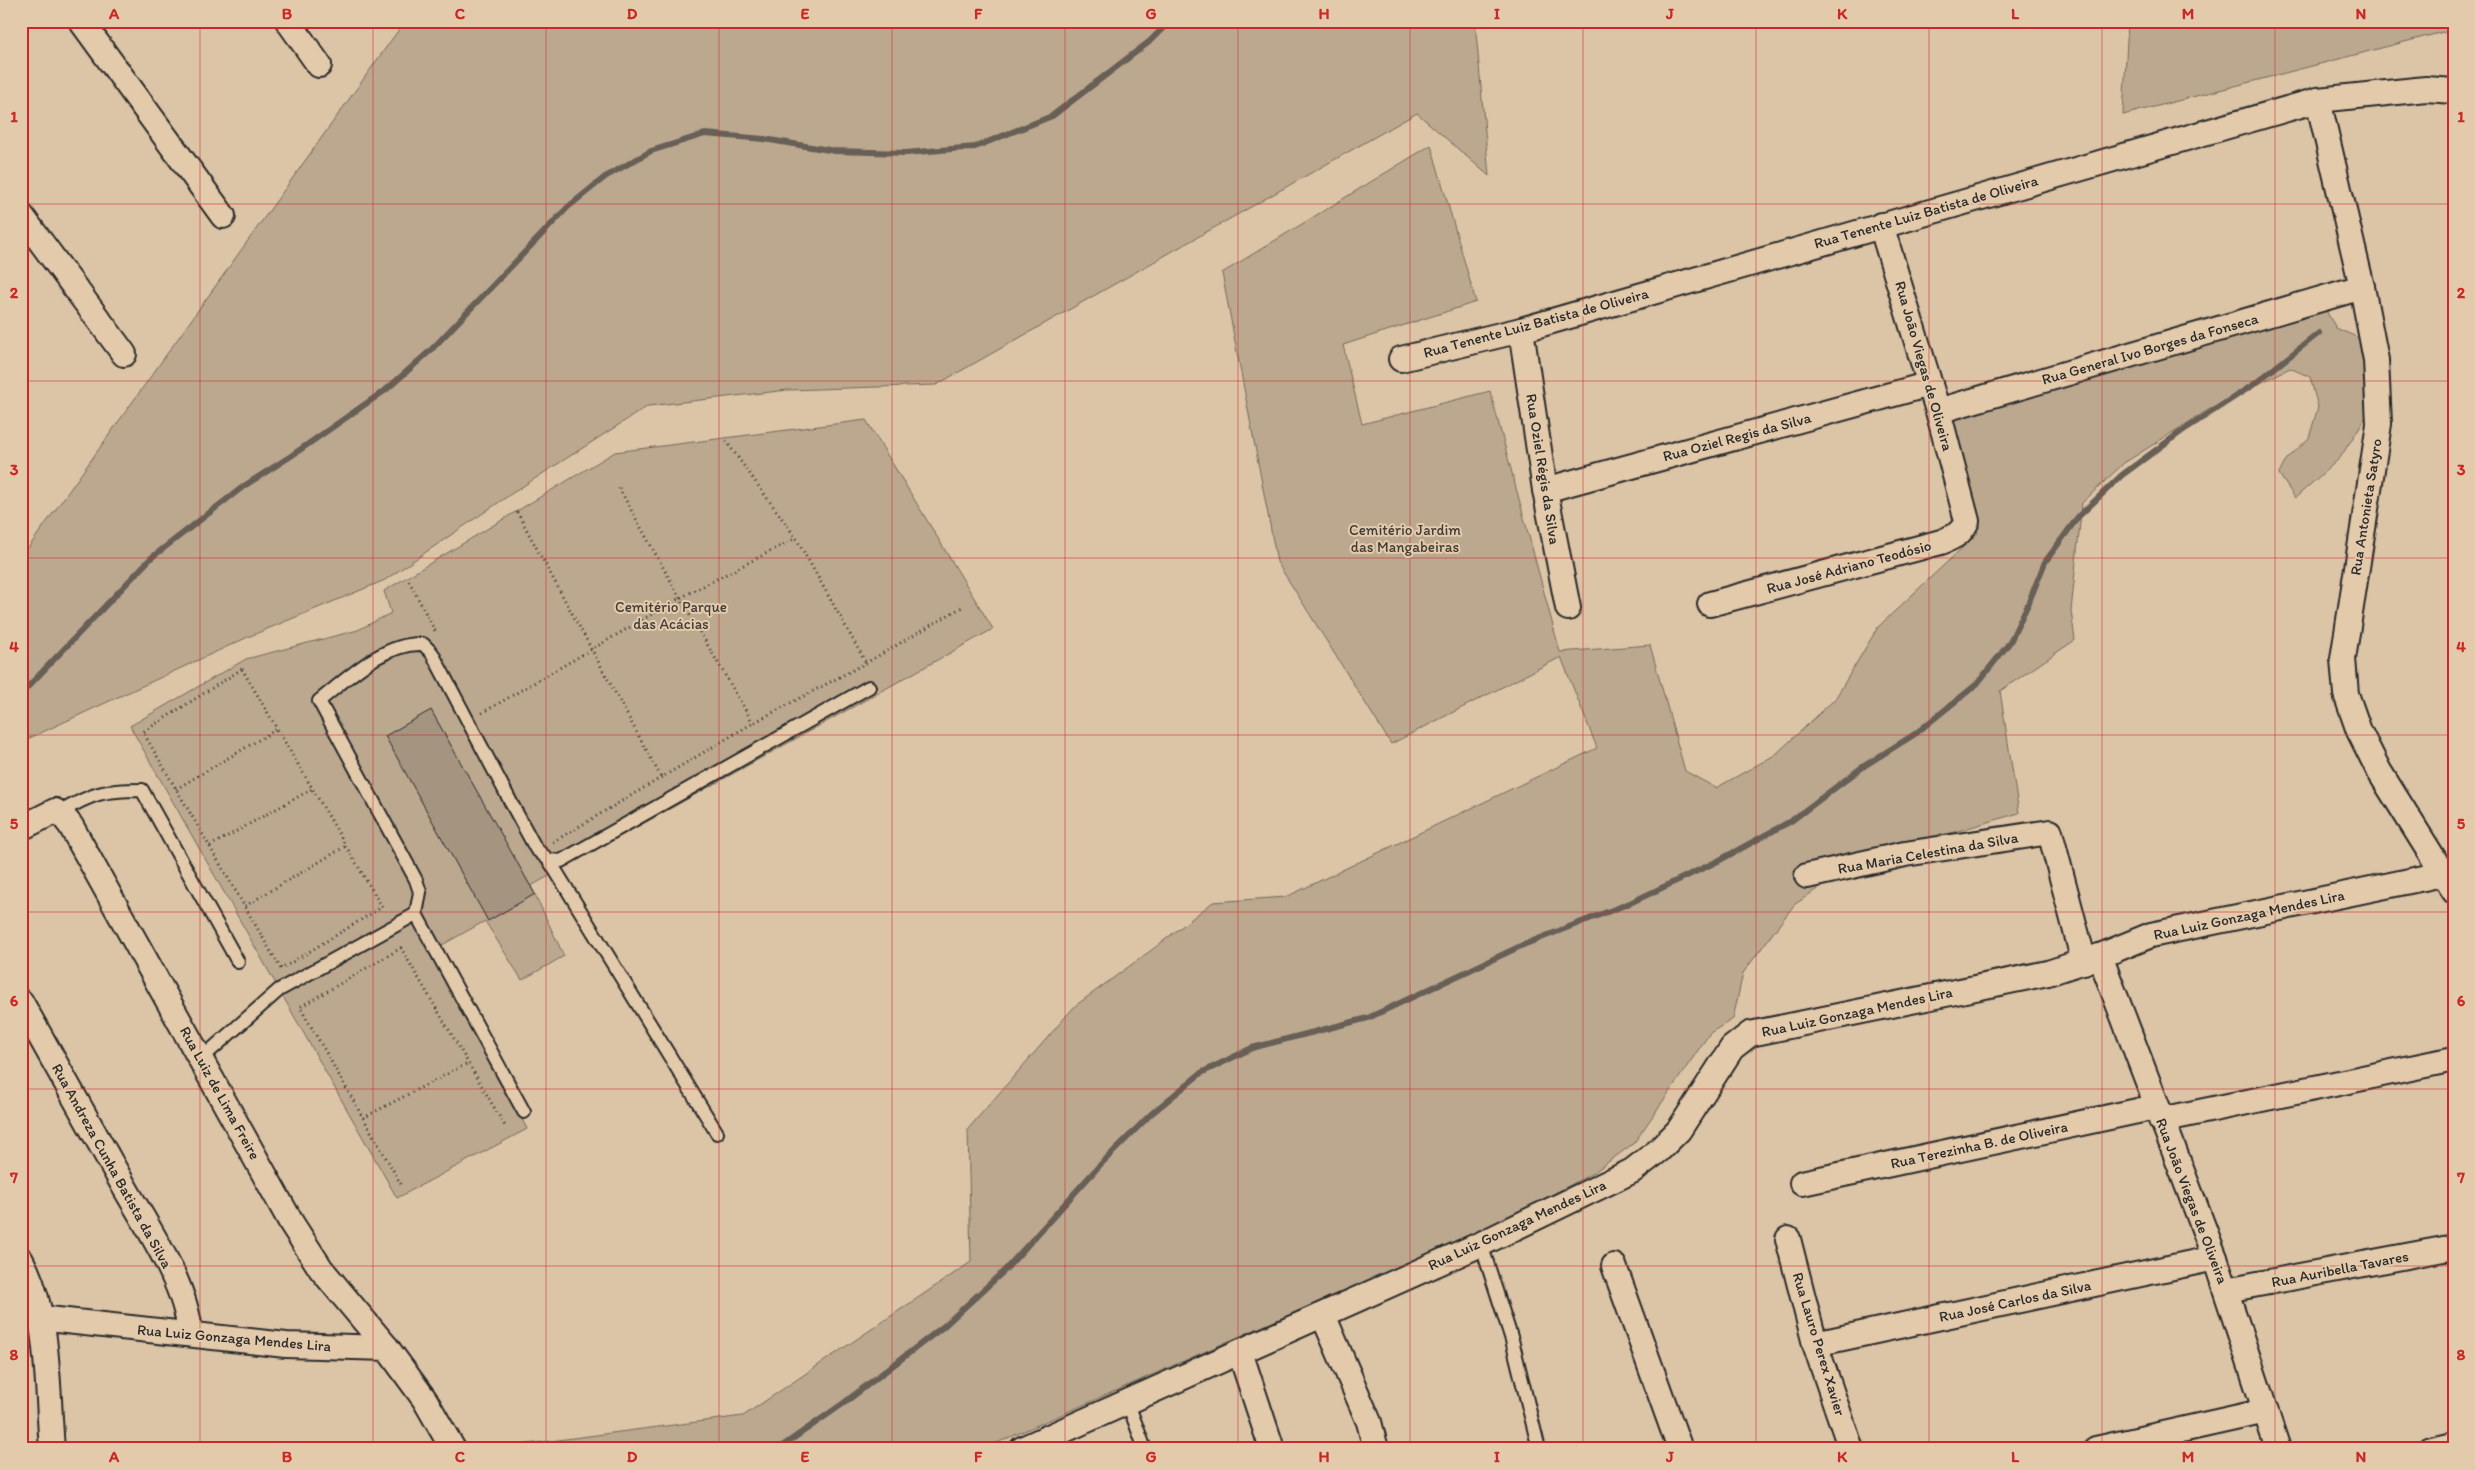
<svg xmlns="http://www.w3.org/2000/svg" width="2475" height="1470" font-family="Itim,sans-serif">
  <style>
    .green { fill: #bba88f; stroke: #736a5d }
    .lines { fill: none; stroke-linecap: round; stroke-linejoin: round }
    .stream { stroke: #685f56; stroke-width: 6 }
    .building { fill: #a49480; stroke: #2b2b2b }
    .service-casing { stroke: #2b2b2b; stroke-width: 16 }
    .minor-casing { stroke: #2b2b2b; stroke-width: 28 }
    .path { stroke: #2b2b2b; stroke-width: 3; stroke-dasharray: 1 4; stroke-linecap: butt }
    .service { stroke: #e3caab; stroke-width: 12 }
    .minor { stroke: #e3caab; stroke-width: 24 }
    .grid { fill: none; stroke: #cd2828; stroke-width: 1; stroke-opacity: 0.55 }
    .labels { text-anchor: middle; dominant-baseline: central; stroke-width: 4; stroke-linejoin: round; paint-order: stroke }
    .street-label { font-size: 15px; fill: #2b2b2b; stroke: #e3caab }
    .park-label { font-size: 15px; fill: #413e3a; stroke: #e3caab }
    .neatline { fill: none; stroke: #cd2828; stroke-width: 2 }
    .grid-label { font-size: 16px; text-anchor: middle; font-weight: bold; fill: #cd2828 }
  </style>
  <rect width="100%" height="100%" fill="#dcc4a6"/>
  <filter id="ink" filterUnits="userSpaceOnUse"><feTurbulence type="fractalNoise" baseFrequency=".02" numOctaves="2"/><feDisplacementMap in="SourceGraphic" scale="10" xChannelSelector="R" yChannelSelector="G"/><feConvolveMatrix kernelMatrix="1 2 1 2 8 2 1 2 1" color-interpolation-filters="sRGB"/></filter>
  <g filter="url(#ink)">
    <g class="green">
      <polygon points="405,21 1475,21 1489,176 1417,113 936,385 788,390 648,406 514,492 385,580 248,637 21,742 21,558"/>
      <polygon points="2128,21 2454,21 2454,39 2443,32 2123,115"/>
      <polygon points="1431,145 1476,302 1343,345 1362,424 1490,391 1560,652 1650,645 1685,771 1716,788 1775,755 1835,699 1878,627 1978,533 1943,422 2325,309 2336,328 2368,342 2374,404 2340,458 2295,498 2279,474 2286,460 2309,438 2318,407 2310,377 2290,368 2208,410 2124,463 2082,503 2071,611 2075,640 2000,691 2019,813 1859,860 1794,905 1743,973 1733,1019 1710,1033 1634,1143 1593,1173 1498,1223 983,1449 488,1449 743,1416 971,1262 968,1129 1075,1006 1157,946 1213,902 1286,897 1597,748 1561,657 1391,744 1277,562 1222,273"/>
      <polygon points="866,420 993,629 531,886 564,956 522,980 485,921 435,949 527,1129 397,1198 130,726 246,659 358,630 391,613 384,591 615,452"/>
    </g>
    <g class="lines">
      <g class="stream">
        <polyline points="21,694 151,558 244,486 291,456 387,389 431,350 568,207 605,177 651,151 705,134 764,139 835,151 906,153 975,147 1052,116 1149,42 1170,21"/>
        <polyline points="778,1449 844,1403 944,1326 1005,1270 1099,1166 1151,1114 1201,1073 1252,1048 1368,1018 1523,945 1630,903 1718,861 1791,821 1864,766 1915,734 1977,684 2010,642 2028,604 2045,562 2078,517 2122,475 2182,431 2253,385 2319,333"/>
      </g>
    </g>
    <polygon class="building" points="431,710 535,894 488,921 385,736"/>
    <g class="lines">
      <defs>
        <g id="service">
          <path d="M59,813C92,793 104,790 142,790L238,962"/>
          <polyline points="549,860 717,1133"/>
          <polyline points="416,914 524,1112"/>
          <path d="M202,1058L279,990L416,914L420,892L416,880L319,701C348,678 384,642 423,644L432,653L516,812L536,849L549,860L561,861L869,687"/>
          <polyline points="1481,1244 1512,1340 1539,1449"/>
          <polyline points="1127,1401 1145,1449"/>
        </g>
        <g id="minor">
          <polyline points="81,21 223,216"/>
          <polyline points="288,21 319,65"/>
          <polyline points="2318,100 2362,287 2376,360 2379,424 2343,659 2346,694 2359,731 2379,771 2454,891"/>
          <polyline points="21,215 124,354"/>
          <polyline points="1521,330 1545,490 1568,608"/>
          <polyline points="1401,359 1521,330 2318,100 2426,89 2454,91"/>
          <polyline points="1938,411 2362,287"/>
          <polyline points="1545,490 1930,384"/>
          <path d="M1710,604L1941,542C1954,537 1961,534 1967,521L1938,411L1881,225"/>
          <polyline points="21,828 55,811 64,817 71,826 292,1224 321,1269 387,1348"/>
          <polyline points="1807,876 1905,854 2050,832 2084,962"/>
          <polyline points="2100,956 2215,1258 2278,1449"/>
          <path d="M21,1002C56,1064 91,1126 125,1188C149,1230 187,1286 190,1334"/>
          <polyline points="2161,1120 2454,1059"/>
          <polyline points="1802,1183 2156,1107"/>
          <polyline points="1788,1239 1815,1344 1851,1449"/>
          <path d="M21,1260C50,1312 47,1389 52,1449"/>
          <polyline points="1614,1266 1680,1449"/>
          <polyline points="2226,1290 2454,1247"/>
          <polyline points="1323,1315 1369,1422 1376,1449"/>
          <polyline points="21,1316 286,1345 387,1348 425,1400 453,1449"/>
          <polyline points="1815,1344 2215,1258"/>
          <polyline points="1240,1352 1272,1449"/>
          <polyline points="1022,1449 1481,1244 1632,1171 1658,1151 1679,1130 1732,1048 1750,1034 2048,973 2100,956 2151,935 2443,874"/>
          <polyline points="2096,1449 2266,1411"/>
          <polyline points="2432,1449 2454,1444"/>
        </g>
      </defs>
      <use href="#service" class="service-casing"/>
      <use href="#minor" class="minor-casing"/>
      <g class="path">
        <polyline points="726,441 796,538 866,663"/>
        <polyline points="619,488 680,598 753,723"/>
        <polyline points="517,512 661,777"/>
        <polyline points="409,581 435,631"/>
        <polygon points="242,669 382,907 281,969 143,732"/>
        <polyline points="482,713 680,598 796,538"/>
        <polyline points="176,789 277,729"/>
        <polyline points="553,842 753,723 866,663 964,606"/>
        <polyline points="210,846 312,789"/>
        <polyline points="245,906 346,846"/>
        <polyline points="363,1118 468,1063"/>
        <polyline points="401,1184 300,1007 401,948 505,1126"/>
      </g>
      <use href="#service" class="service"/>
      <use href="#minor" class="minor"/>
    </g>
  </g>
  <path class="grid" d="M200,21V1449M373,21V1449M546,21V1449M719,21V1449M892,21V1449M1065,21V1449M1238,21V1449M1410,21V1449M1583,21V1449M1756,21V1449M1929,21V1449M2102,21V1449M2275,21V1449M21,204H2454M21,381H2454M21,558H2454M21,735H2454M21,912H2454M21,1089H2454M21,1266H2454"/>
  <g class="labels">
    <g class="street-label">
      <text transform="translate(1926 212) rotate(-16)">Rua Tenente Luiz Batista de Oliveira</text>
      <text transform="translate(1536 323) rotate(-15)">Rua Tenente Luiz Batista de Oliveira</text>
      <text transform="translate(2150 349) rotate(-16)">Rua General Ivo Borges da Fonseca</text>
      <text transform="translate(1924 366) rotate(74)">Rua João Viegas de Oliveira</text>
      <text transform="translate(1737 437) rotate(-15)">Rua Oziel Regis da Silva</text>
      <text transform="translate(1543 469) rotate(81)">Rua Oziel Régis da Silva</text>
      <text transform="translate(2366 507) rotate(-81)">Rua Antonieta Satyro</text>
      <text transform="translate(1849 567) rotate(-15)">Rua José Adriano Teodósio</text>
      <text transform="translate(1928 853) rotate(-10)">Rua Maria Celestina da Silva</text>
      <text transform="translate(2249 915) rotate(-12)">Rua Luiz Gonzaga Mendes Lira</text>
      <text transform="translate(1857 1012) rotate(-12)">Rua Luiz Gonzaga Mendes Lira</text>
      <text transform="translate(220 1093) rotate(61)">Rua Luiz de Lima Freire</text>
      <text transform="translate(1979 1145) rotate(-12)">Rua Terezinha B. de Oliveira</text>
      <text transform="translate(112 1166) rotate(61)">Rua Andreza Cunha Batista da Silva</text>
      <text transform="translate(2192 1201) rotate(69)">Rua João Viegas de Oliveira</text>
      <text transform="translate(1517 1225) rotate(-25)">Rua Luiz Gonzaga Mendes Lira</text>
      <text transform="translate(2340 1269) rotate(-11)">Rua Auribella Tavares</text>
      <text transform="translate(2015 1301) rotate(-12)">Rua José Carlos da Silva</text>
      <text transform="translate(234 1338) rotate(5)">Rua Luiz Gonzaga Mendes Lira</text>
      <text transform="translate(1819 1344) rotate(73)">Rua Lauro Perex Xavier</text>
    </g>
    <g class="park-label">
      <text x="1405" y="530">Cemitério Jardim<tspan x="1405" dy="17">das Mangabeiras</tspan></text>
      <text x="671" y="607">Cemitério Parque<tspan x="671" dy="17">das Acácias</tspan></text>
    </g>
  </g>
  <rect width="2475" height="1470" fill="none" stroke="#e3caab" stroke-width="55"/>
  <rect x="28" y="28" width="2420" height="1414" class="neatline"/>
  <g class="grid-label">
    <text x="114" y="19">A</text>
    <text x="287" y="19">B</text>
    <text x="460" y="19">C</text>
    <text x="632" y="19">D</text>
    <text x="805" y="19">E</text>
    <text x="978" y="19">F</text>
    <text x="1151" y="19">G</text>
    <text x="1324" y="19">H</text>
    <text x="1497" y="19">I</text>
    <text x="1670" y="19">J</text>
    <text x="1842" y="19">K</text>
    <text x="2015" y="19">L</text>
    <text x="2188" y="19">M</text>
    <text x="2361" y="19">N</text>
    <text x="14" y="122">1</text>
    <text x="2461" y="122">1</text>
    <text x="14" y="298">2</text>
    <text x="2461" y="298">2</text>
    <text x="14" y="475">3</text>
    <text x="2461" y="475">3</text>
    <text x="14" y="652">4</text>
    <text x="2461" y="652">4</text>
    <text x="14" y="829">5</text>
    <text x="2461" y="829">5</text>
    <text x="14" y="1006">6</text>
    <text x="2461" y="1006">6</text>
    <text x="14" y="1183">7</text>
    <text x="2461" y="1183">7</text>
    <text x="14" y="1360">8</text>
    <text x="2461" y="1360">8</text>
    <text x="114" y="1462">A</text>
    <text x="287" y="1462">B</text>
    <text x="460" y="1462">C</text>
    <text x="632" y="1462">D</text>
    <text x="805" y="1462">E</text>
    <text x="978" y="1462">F</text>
    <text x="1151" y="1462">G</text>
    <text x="1324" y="1462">H</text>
    <text x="1497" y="1462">I</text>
    <text x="1670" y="1462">J</text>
    <text x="1842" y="1462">K</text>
    <text x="2015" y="1462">L</text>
    <text x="2188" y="1462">M</text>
    <text x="2361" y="1462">N</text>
  </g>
</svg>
